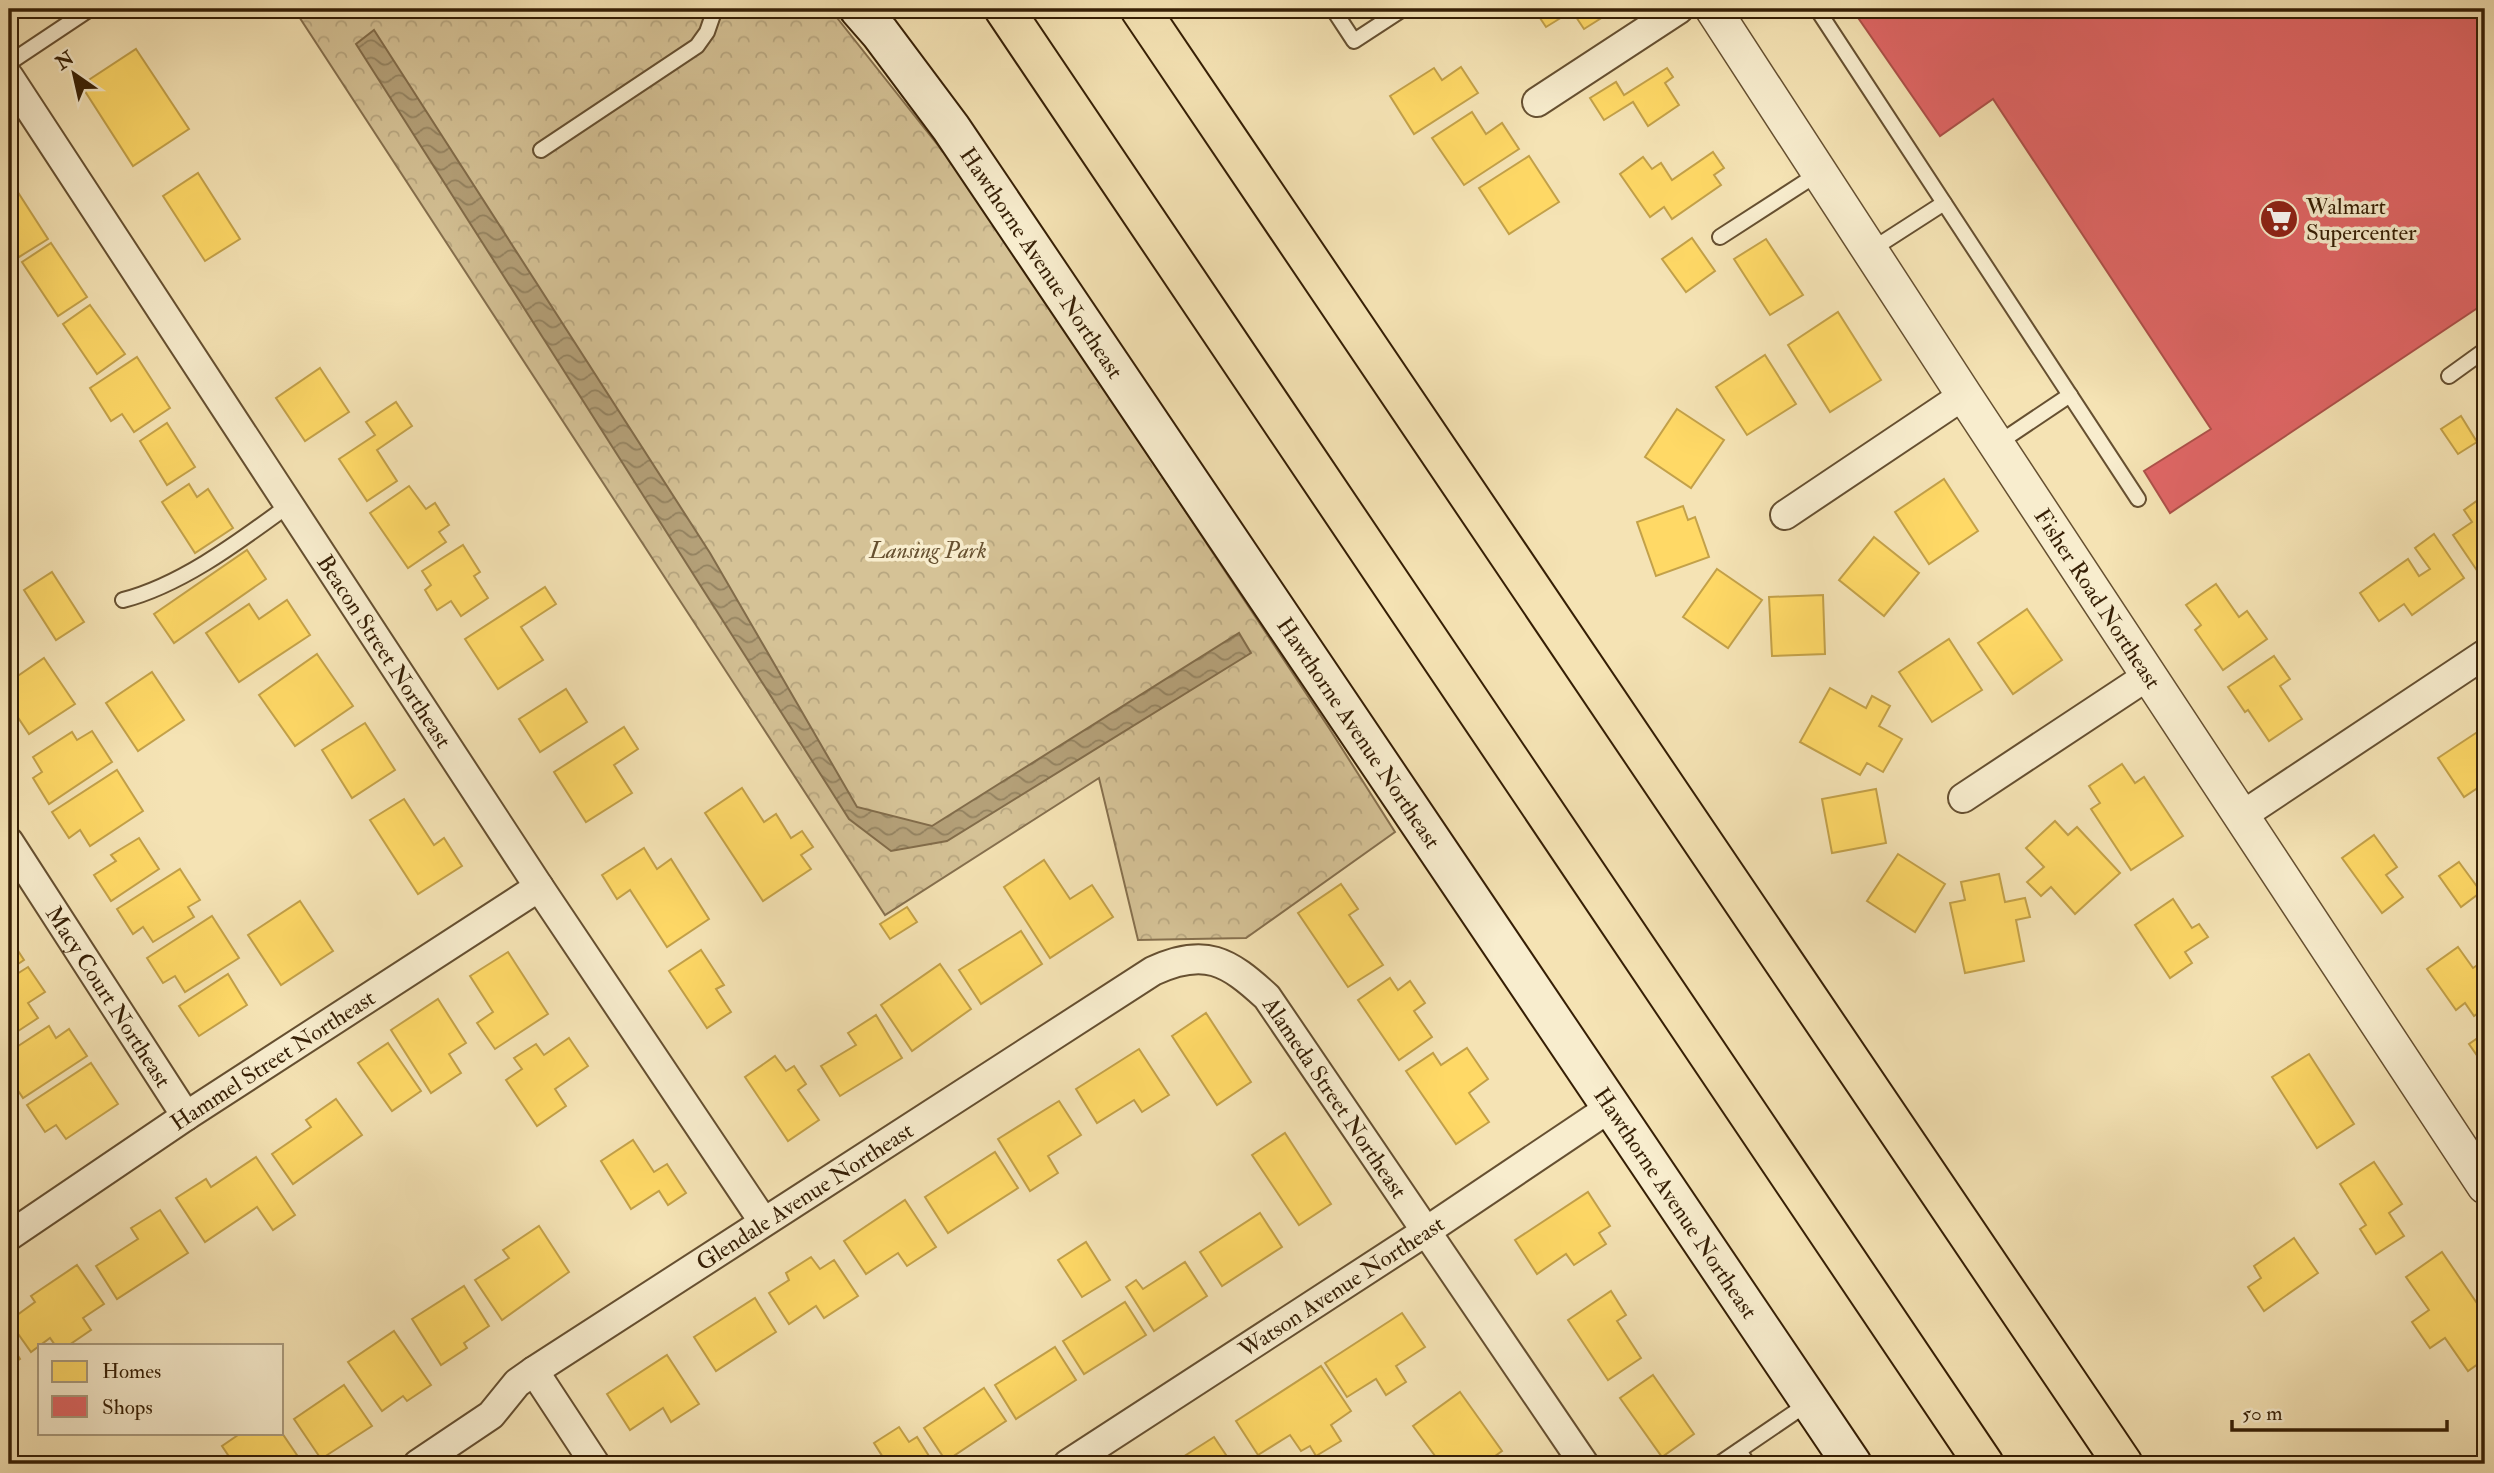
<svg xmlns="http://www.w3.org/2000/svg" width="2494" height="1473" font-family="'IM FELL Double Pica',serif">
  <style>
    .park { fill: url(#park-crowns); stroke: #86704e; stroke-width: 2 }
    .water { fill: url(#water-waves); stroke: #826c4a; stroke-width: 2 }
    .homes { fill: #ffd966; stroke: #c3a149; stroke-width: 2 }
    .shops { fill: #e06666; stroke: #ad5149; stroke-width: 2 }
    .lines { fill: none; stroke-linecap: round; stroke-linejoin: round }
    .service-casing { stroke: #665031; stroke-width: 18 }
    .minor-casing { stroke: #665031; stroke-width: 32 }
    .tertiary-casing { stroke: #665031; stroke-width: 38 }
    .secondary-casing { stroke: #361f05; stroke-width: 42 }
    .motorway-casing { stroke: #361f05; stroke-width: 42 }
    .service { stroke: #f8edce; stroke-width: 14 }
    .minor { stroke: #f8edce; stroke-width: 28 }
    .tertiary { stroke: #f8edce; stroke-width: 35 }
    .secondary { stroke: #f8edce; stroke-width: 38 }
    .motorway { stroke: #f5e3b4; stroke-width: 38 }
    .labels { text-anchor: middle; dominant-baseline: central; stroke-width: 7; stroke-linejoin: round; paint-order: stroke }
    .poi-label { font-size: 23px; fill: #361f05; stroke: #f8edce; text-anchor: start }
    .street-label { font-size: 23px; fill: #361f05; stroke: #f8edce }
    .park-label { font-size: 23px; font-style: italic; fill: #665030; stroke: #f8edce }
  </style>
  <defs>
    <pattern id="park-crowns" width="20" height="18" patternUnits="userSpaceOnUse" patternTransform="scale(1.75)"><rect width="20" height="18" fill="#d5c296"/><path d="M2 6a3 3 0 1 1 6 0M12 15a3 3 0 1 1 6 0" fill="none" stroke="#b7a680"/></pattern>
    <pattern id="water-waves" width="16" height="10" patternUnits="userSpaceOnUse" patternTransform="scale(1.75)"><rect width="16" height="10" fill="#b4a078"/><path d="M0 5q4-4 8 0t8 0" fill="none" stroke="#938260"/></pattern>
  </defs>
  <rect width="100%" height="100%" fill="#f5e3b4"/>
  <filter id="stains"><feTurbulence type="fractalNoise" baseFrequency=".00286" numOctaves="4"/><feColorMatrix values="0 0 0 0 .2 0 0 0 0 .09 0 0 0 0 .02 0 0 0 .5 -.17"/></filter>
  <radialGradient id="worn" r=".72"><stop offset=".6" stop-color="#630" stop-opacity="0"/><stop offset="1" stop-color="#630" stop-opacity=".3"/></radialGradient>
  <polygon class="park" points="294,9 830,9 967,182 1329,728 1395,832 1246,938 1138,940 1099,778 885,915"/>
  <polygon class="water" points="374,30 710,553 857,807 932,826 1239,633 1251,653 947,841 891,851 849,819 356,44"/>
  <g class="homes">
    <polygon points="1534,9 1613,9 1614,10 1584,29 1572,11 1546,27"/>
    <polygon points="136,49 189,129 133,166 81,85"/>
    <polygon points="1461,67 1478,93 1414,134 1390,96 1434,68 1442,80"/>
    <polygon points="1667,68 1673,77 1665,83 1679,105 1648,126 1633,102 1604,120 1590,98 1616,82 1624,95"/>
    <polygon points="1472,112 1486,134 1502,123 1519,149 1464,185 1432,138"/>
    <polygon points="1713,152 1724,168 1714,175 1721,185 1672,219 1664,207 1650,217 1620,174 1643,157 1652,169 1661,163 1672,180"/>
    <polygon points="1529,156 1559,202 1509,234 1479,188"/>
    <polygon points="198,173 240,239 205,261 163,196"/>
    <polygon points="12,183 48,239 19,257 9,241 9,185"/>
    <polygon points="1692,238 1715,271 1686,292 1662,259"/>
    <polygon points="1766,239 1803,295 1770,315 1734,259"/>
    <polygon points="51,243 87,297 58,316 22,262"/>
    <polygon points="90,305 125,354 97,374 63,324"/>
    <polygon points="1838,312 1881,380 1830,412 1788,345"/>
    <polygon points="1765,355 1796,404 1747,435 1716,387"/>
    <polygon points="137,357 170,408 134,432 122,414 111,421 90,388"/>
    <polygon points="320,368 349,412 305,441 276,398"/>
    <polygon points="396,402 412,426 377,450 397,481 367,501 339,459 375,435 366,422"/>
    <polygon points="1677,409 1724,440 1691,488 1645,457"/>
    <polygon points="2461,416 2477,442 2458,454 2441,429"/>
    <polygon points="167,423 195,467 167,485 140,441"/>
    <polygon points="1944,479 1978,531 1929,564 1895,512"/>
    <polygon points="189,484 197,497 208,489 233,528 195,553 162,502"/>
    <polygon points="409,486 426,509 435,503 449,525 439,532 446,542 408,568 370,513"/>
    <polygon points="2485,495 2485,568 2478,572 2453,535 2472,522 2464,510"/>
    <polygon points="1683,506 1688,520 1695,517 1709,557 1656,576 1637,522"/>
    <polygon points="2434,534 2464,578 2412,615 2404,604 2379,621 2360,593 2408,559 2419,576 2430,569 2415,548"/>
    <polygon points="1874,537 1919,573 1884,616 1839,580"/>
    <polygon points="463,545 480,572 474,576 488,598 461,616 451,601 437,610 425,590 431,585 422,571"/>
    <polygon points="247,550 266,579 174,643 154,614"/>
    <polygon points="1717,569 1762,600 1728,648 1683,617"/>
    <polygon points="52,572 84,622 56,640 24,590"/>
    <polygon points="2216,584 2239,617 2247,611 2267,639 2223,670 2195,630 2201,625 2186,605"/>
    <polygon points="545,587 556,604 521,627 543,660 498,689 465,639"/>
    <polygon points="1823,595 1825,654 1772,656 1769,597"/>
    <polygon points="287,600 310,635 239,682 206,633 249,604 259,619"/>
    <polygon points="2027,609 2062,660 2013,694 1978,643"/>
    <polygon points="1949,639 1982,690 1932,722 1899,672"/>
    <polygon points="317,654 353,706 295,746 259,695"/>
    <polygon points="2274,656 2290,679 2280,686 2302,719 2269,741 2248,710 2245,712 2228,687"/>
    <polygon points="44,658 75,704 29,734 9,704 9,682"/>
    <polygon points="152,672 184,720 138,751 106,703"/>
    <polygon points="1830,688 1866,708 1872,696 1890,706 1879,726 1902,739 1883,772 1867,763 1860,775 1800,742"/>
    <polygon points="566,689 587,722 540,752 519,719"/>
    <polygon points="365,723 395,770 352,798 322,750"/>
    <polygon points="624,727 638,749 614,765 632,793 586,822 554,772"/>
    <polygon points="2485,727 2485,783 2464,797 2438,758"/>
    <polygon points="92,731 112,762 49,804 33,778 42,772 33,757 72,732 77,740"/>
    <polygon points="2122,764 2135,783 2144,777 2183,836 2131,870 2091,809 2100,803 2089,786"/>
    <polygon points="117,770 143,811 90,846 80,830 69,838 52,812"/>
    <polygon points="742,788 764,822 776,814 791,838 802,831 813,847 801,855 811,869 763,901 705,813"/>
    <polygon points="1876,789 1886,843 1832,853 1822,799"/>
    <polygon points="404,799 434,845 444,838 462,866 418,894 370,820"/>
    <polygon points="2055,821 2068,835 2077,827 2120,873 2075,914 2051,887 2041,896 2027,882 2044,867 2026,848"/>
    <polygon points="2374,835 2397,867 2386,875 2403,897 2382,913 2342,858"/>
    <polygon points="139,838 159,869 111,901 94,875 116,861 111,855"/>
    <polygon points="644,848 657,869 671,859 709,919 667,947 630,890 617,899 602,875"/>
    <polygon points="1898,854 1945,884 1915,932 1867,901"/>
    <polygon points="1044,860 1070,899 1092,885 1113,917 1050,958 1004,887"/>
    <polygon points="2459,862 2481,892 2461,907 2439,876"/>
    <polygon points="180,869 200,900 188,907 194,917 153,942 143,927 133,934 117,909"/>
    <polygon points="1999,874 2005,902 2025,898 2030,917 2016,920 2024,961 1965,973 1950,903 1965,900 1961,882"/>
    <polygon points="1341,884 1358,909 1349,915 1383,965 1348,987 1298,913"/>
    <polygon points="2173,899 2192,928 2199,924 2208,937 2185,952 2192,963 2170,978 2135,925"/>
    <polygon points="300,901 333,951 281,985 248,935"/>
    <polygon points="907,907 917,922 890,939 880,924"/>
    <polygon points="212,916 239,958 185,992 175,976 163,983 147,958"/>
    <polygon points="1021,931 1042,964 981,1004 959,970"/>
    <polygon points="9,937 24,960 9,970"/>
    <polygon points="2458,947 2473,968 2482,962 2485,967 2485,1008 2474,1016 2465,1003 2456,1010 2427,969"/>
    <polygon points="701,950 724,985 716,989 731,1012 707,1028 669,971"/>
    <polygon points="508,952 548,1014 495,1049 477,1023 493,1012 470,976"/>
    <polygon points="940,964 971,1009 912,1051 881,1005"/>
    <polygon points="28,967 45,992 28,1003 38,1018 9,1037 9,979"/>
    <polygon points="228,974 247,1005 199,1036 179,1006"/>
    <polygon points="1390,978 1398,990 1410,981 1425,1003 1414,1011 1432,1037 1399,1060 1358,1000"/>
    <polygon points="438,999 466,1043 449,1054 461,1073 431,1093 391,1030"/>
    <polygon points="1206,1013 1251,1082 1217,1105 1172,1036"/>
    <polygon points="876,1015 902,1058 840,1096 821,1066 856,1045 848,1033"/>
    <polygon points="49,1026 56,1038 69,1029 87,1056 23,1098 9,1077 9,1052"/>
    <polygon points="2485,1033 2485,1067 2469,1044"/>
    <polygon points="569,1038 588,1066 555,1089 566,1106 537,1126 506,1080 522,1069 514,1058 536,1044 544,1055"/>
    <polygon points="388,1043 421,1091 392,1111 358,1063"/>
    <polygon points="1467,1048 1488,1079 1469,1093 1489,1122 1456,1144 1406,1071 1433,1053 1441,1065"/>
    <polygon points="1139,1049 1169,1095 1142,1112 1134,1100 1097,1123 1076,1089"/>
    <polygon points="2309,1054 2354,1124 2317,1148 2272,1077"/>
    <polygon points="775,1056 786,1071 794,1066 806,1084 798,1090 819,1120 788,1141 745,1077"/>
    <polygon points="91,1063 118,1104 66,1139 56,1125 45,1132 27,1105"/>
    <polygon points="336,1099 362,1135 293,1184 272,1154 311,1127 306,1120"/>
    <polygon points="1059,1101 1081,1135 1048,1156 1058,1173 1030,1191 998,1139"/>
    <polygon points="1285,1133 1331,1204 1299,1225 1252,1155"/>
    <polygon points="633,1140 654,1172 667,1164 686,1193 668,1205 659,1191 631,1209 601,1161"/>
    <polygon points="995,1152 1018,1188 948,1233 925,1197"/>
    <polygon points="256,1157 295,1215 273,1230 257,1207 205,1242 176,1198 206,1179 211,1187"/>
    <polygon points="2374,1162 2402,1204 2389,1213 2404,1236 2376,1254 2360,1229 2366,1225 2340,1184"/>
    <polygon points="1588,1192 1610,1226 1599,1233 1606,1244 1574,1265 1566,1254 1537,1274 1515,1240"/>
    <polygon points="905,1200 936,1247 907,1266 898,1253 866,1274 844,1241"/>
    <polygon points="160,1210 188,1253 117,1299 96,1266 138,1239 131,1228"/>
    <polygon points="1260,1213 1282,1247 1222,1286 1200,1252"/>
    <polygon points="539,1226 569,1272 502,1320 475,1280 509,1258 503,1250"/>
    <polygon points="2294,1238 2318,1273 2264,1311 2248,1287 2261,1278 2254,1266"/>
    <polygon points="1086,1242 1110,1280 1082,1297 1058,1260"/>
    <polygon points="2442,1252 2485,1315 2485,1359 2468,1371 2445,1338 2430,1348 2412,1322 2429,1310 2406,1277"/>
    <polygon points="811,1257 820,1269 834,1260 858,1296 824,1318 816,1306 789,1324 769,1293 789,1280 786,1273"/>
    <polygon points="1185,1262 1207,1296 1154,1331 1126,1287 1136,1280 1143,1289"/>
    <polygon points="77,1265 104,1304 83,1318 91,1330 69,1345 55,1345 50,1338 31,1352 9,1321 35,1302 31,1296"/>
    <polygon points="464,1286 489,1326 464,1343 467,1348 441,1365 412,1319"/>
    <polygon points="1611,1291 1626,1315 1617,1321 1641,1358 1608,1380 1568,1320"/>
    <polygon points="755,1298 776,1332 716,1371 694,1337"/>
    <polygon points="1125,1302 1146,1335 1084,1374 1063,1341"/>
    <polygon points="1402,1313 1425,1347 1396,1366 1406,1382 1386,1395 1376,1379 1347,1397 1325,1363"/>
    <polygon points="394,1331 431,1385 407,1401 403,1396 382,1411 348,1362"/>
    <polygon points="9,1341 20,1359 9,1366"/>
    <polygon points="1055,1347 1076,1380 1016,1419 995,1385"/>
    <polygon points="667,1355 699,1404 671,1422 663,1408 630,1430 607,1394"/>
    <polygon points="1321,1366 1351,1411 1331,1425 1341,1441 1316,1456 1310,1446 1301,1451 1290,1435 1258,1455 1236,1421"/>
    <polygon points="1653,1375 1694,1434 1662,1457 1620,1398"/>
    <polygon points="344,1385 372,1426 321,1459 294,1419"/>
    <polygon points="984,1388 1006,1421 946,1461 924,1428"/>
    <polygon points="1460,1392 1502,1451 1484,1464 1460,1464 1455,1457 1446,1464 1441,1464 1413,1426"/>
    <polygon points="899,1427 909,1442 917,1437 934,1464 875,1464 884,1459 874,1443"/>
    <polygon points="241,1433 282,1433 303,1464 234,1464 222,1446"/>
    <polygon points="1214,1437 1232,1464 1172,1464"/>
  </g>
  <polygon class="shops" points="1852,9 2485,9 2485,303 2170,513 2144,471 2211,429 1993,99 1940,136"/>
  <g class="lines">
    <defs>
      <g id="service">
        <polyline points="1333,9 1354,41 1403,9"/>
        <polyline points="1817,9 2138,499"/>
        <polyline points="9,63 90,9"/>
        <polyline points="541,150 697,46 707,32 715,9"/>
        <polyline points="1720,237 1819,173"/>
        <polyline points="1871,250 1944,203"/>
        <polyline points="2449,376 2485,350"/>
        <polyline points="1997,444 2070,395"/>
        <path d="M123,600C182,585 241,540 289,505"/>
        <polyline points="1739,1451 1748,1464"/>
        <polyline points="1719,1464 1810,1402"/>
      </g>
      <g id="minor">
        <path id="s1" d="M9,77L539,887L763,1221"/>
        <polyline points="1537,102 1679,9"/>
        <polyline points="1785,515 1964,395"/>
        <polyline points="1963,798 2149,675"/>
        <polyline points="2243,815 2485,654"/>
        <path id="s2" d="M9,842L186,1116"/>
        <path id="s3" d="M9,1236L186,1116L539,887"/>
        <polyline points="534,1371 595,1464"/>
        <path id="s4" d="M418,1464L491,1415L517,1383L534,1371L1153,971C1205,947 1228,961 1267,997L1584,1464"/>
        <path id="s5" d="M1068,1464L1425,1232L1611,1107"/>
      </g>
      <g id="tertiary">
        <path id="s6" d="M1713,9L1964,395L2485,1186"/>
      </g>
      <g id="secondary">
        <path id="s7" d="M859,9L880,33L951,128L1852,1464"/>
      </g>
      <g id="motorway">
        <polyline points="1004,9 1984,1464"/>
        <polyline points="1140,9 2123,1464"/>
      </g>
    </defs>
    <use href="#service" class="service-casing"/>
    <use href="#minor" class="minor-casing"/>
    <use href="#tertiary" class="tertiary-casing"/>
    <use href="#secondary" class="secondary-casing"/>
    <use href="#motorway" class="motorway-casing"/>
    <use href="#service" class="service"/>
    <use href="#minor" class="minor"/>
    <use href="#tertiary" class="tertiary"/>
    <use href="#secondary" class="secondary"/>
    <use href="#motorway" class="motorway"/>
  </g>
  <defs>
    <symbol id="supermarket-disc" viewBox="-11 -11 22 22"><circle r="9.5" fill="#8f2418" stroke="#f8edce"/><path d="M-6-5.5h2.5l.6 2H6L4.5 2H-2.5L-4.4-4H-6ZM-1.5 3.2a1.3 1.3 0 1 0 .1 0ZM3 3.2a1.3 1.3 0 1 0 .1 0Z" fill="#fff"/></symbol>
  </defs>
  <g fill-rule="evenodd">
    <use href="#supermarket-disc" x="2257" y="197" width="44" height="44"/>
  </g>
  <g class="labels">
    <g class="poi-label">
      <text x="2306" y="206">Walmart<tspan x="2306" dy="26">Supercenter</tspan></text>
    </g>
    <g class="street-label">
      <text stroke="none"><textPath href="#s7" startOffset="313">Hawthorne Avenue Northeast</textPath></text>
      <text stroke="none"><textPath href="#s6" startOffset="704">Fisher Road Northeast</textPath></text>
      <text stroke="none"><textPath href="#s1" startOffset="686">Beacon Street Northeast</textPath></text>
      <text stroke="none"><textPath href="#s7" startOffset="880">Hawthorne Avenue Northeast</textPath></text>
      <text stroke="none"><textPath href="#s2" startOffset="184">Macy Court Northeast</textPath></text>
      <text stroke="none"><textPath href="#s3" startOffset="317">Hammel Street Northeast</textPath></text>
      <text stroke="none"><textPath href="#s4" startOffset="1136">Alameda Street Northeast</textPath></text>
      <text stroke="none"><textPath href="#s4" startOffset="472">Glendale Avenue Northeast</textPath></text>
      <text stroke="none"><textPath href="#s7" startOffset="1447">Hawthorne Avenue Northeast</textPath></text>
      <text stroke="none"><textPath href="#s5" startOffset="326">Watson Avenue Northeast</textPath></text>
    </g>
    <g class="park-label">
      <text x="928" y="550">Lansing Park</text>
    </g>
  </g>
  <rect width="2494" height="1473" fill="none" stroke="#f5e3b4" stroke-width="35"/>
  <rect x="10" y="10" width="2473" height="1452" fill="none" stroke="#361f05" stroke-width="3.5"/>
  <rect x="18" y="18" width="2459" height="1438" fill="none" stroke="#361f05" stroke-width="2"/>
  <rect x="38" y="1344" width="245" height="91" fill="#f8edce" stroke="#aa9b7e" stroke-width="2"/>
  <rect x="52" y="1361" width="35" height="21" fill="#ffd966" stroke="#aa9b7e" stroke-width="2"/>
  <text x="102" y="1378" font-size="21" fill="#361f05">Homes</text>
  <rect x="52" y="1396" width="35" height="21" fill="#e06666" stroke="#aa9b7e" stroke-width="2"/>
  <text x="102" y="1414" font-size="21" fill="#361f05">Shops</text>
  <g transform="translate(74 74) rotate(326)" stroke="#f8edce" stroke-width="5" paint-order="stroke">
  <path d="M0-5L12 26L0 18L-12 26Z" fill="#361f05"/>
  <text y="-10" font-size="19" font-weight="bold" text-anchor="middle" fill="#361f05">N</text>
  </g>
  <path d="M2232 1420v10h215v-10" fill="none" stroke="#361f05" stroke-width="3.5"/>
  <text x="2242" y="1420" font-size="21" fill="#361f05" stroke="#f8edce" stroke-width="5" paint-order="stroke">50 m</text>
  <rect width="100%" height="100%" filter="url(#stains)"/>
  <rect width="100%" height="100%" fill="url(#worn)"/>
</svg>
